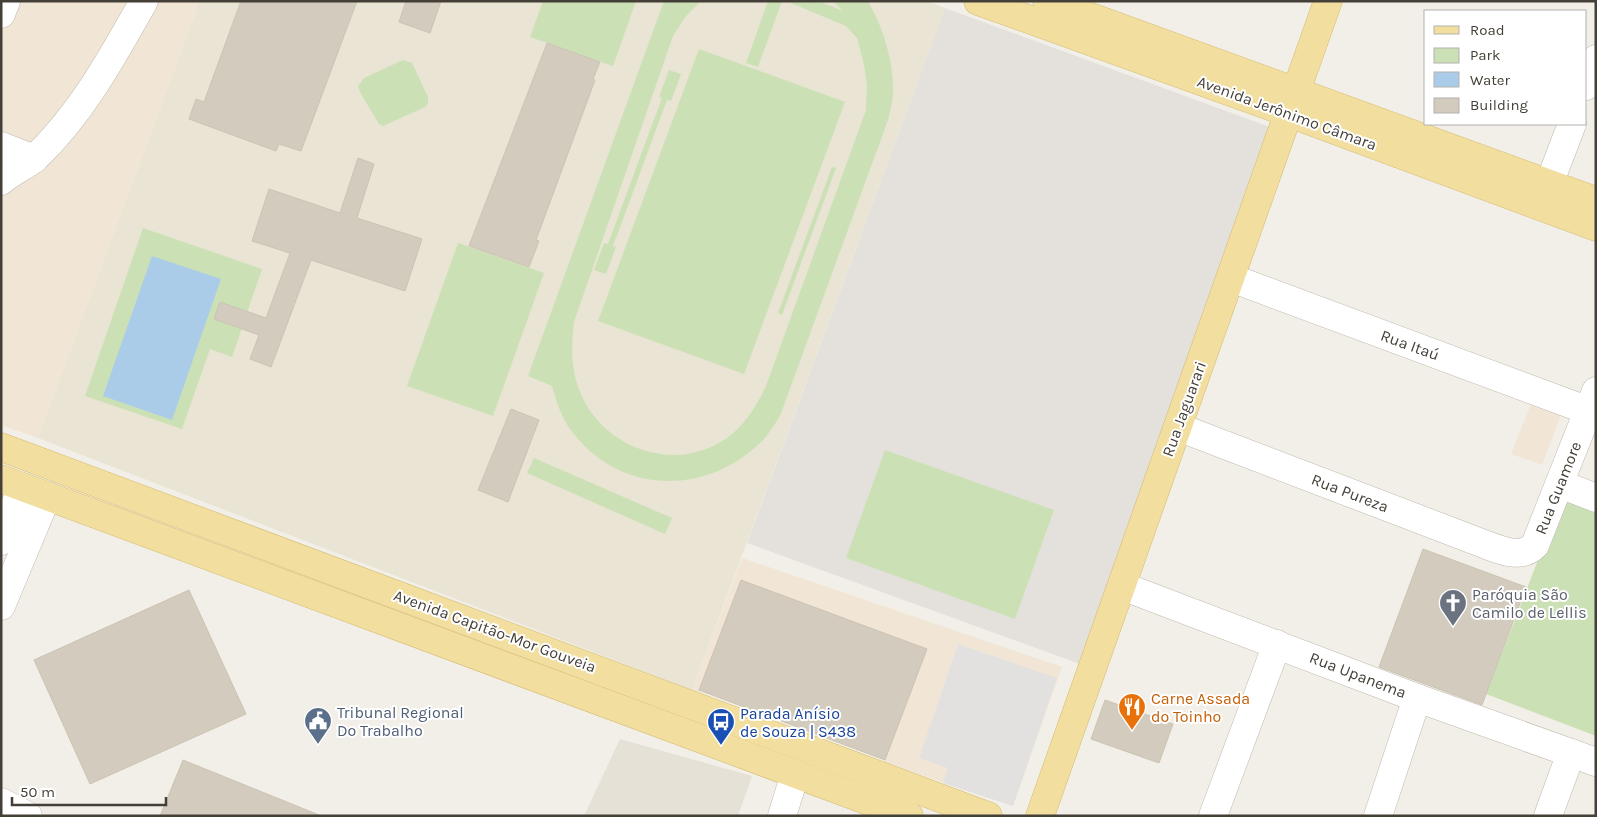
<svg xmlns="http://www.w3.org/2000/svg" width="1597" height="817" font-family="Karla,sans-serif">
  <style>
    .residential { fill: #e5e1d6 }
    .commercial { fill: #f1e6d5 }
    .industrial { fill: #e4e1dc }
    .education { fill: #e9e4d3 }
    .green { fill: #cbe1b5 }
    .parking { fill: #e3e1df }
    .water { fill: #aacce8 }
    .building { fill: #d2cbbe; stroke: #ccc3b2 }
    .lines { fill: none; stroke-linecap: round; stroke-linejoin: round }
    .minor-casing { stroke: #bfb9ae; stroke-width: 29 }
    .major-casing { stroke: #d5bb71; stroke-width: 29 }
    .minor { stroke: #fff; stroke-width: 28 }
    .major { stroke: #f2de9f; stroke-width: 28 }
    .labels { text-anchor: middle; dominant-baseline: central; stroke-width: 4; stroke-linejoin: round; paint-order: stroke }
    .street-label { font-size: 16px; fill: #443f37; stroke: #fff }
    .worship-label { font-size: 16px; fill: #5b616d; stroke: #fff; text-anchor: start }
    .food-label { font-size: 16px; fill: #c56008; stroke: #fff; text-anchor: start }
    .service-label { font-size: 16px; fill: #4e5e75; stroke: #fff; text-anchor: start }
    .transit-label { font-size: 16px; fill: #164399; stroke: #fff; text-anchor: start }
  </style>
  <rect width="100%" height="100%" fill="#f1efe7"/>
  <polygon class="residential" points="620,739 752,776 738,816 584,816"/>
  <g class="commercial">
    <polygon points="1,1 200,1 38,438 1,425"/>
    <polygon points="1533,399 1563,410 1542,465 1511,454"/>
    <polygon points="742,558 1062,667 1013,806 886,763 884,762 885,759 699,691 698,692 692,690"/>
  </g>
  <polygon class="industrial" points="945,8 1278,130 1080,664 747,543"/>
  <polygon class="education" points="200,1 926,1 945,8 692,690 38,438"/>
  <g class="green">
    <polygon points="543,1 636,1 613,66 530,37"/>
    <path d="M664,1H701L686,16L673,36L574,322C572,338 571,355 574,371C586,441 668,479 727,438C745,425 757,405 766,386L866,110L867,85L864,65L857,38L846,26L786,1H818L843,11L833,1H868C883,28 894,61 893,93C893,102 890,111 888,120L780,416C774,425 769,434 762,441C708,495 623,496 574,434C562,420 557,403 552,386L528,376Z"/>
    <polygon points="768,1 782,1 758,67 746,63"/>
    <polygon points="699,49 845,102 744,374 598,321"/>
    <polygon points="403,60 412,63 428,97 428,103 425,107 383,126 379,124 361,94 358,86 364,78"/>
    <polygon points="669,70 681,74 671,101 667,100 613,246 616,247 606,274 594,270 604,243 608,244 662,98 659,97"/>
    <polygon points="832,167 836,168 782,315 778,313"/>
    <polygon points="143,228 262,269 232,357 210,349 182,429 85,396"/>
    <polygon points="458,243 544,273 493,416 407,386"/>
    <polygon points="885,450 1054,510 1015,619 846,558"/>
    <polygon points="534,458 672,518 665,534 527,473"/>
    <polygon points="1564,493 1596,505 1596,736 1486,694"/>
  </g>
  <polygon class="parking" points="958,644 1057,678 1013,806 943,783 948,768 919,758"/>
  <polygon class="water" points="152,256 221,279 172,420 103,396"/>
  <g class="building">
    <polygon points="241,1 357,1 301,151 279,144 276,151 189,119 196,99 204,102"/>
    <polygon points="406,1 441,1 430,33 399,22"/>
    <polygon points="547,43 600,62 593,79 595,80 536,240 539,241 529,267 469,246"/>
    <polygon points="358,158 374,164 357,218 422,239 405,291 311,260 271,367 250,359 259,335 214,319 220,302 266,318 290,253 252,241 269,189 340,213"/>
    <polygon points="511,409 539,420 508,502 478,490"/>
    <polygon points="1423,549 1526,587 1482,705 1379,667"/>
    <polygon points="741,580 927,649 885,760 699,690"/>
    <polygon points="189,590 246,714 90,784 34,660"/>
    <polygon points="1105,700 1173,724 1159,763 1091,739"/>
    <polygon points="183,760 319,815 319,816 160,816"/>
  </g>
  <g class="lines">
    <defs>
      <g id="minor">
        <polyline points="1,14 6,1"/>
        <polyline points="1586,86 1596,59"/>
        <polyline points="1,146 34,159"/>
        <path d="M1,181C12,171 26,166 36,157C82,113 113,56 144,1"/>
        <polyline points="1549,184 1572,124"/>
        <polyline points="1231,278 1589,411"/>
        <path d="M1178,427L1484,544C1500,550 1521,560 1535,545L1596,391"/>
        <polyline points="1560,484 1596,498"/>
        <polyline points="1,541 22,487"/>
        <polyline points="1122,586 1417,698 1596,762"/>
        <polyline points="1,606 47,496"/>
        <polyline points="1,802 28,816"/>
        <polyline points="782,816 795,774"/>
        <polyline points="1213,816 1277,644"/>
        <polyline points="1378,816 1417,698"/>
        <polyline points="1548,816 1571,753"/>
      </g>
      <g id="major">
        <polyline points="978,1 1289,113 1596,227"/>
        <polyline points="1047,1 1596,201"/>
        <polyline points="1,447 988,816"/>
        <polyline points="1,479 909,816"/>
        <polyline points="1040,816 1328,1"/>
      </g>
    </defs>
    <use href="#minor" class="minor-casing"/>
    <use href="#major" class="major-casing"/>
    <use href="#minor" class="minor"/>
    <use href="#major" class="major"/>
  </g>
  <defs>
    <symbol id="church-pin" viewBox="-11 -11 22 30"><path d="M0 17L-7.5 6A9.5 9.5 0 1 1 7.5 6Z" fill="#6b7280" stroke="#fff"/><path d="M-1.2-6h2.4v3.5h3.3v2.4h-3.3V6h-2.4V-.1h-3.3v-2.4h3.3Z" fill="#fff"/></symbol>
    <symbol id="restaurant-pin" viewBox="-11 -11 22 30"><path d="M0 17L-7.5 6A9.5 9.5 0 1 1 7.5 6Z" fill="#e8710a" stroke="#fff"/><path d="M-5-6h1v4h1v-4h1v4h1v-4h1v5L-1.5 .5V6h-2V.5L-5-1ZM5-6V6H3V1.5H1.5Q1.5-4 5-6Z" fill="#fff"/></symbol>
    <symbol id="civic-pin" viewBox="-11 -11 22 30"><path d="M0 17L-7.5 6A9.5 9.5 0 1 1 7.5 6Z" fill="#5c6f8a" stroke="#fff"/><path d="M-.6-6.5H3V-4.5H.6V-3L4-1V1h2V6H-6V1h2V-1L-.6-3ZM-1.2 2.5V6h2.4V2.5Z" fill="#fff"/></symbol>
    <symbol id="bus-pin" viewBox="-11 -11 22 30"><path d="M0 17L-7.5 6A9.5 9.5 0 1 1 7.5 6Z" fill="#1a4fb4" stroke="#fff"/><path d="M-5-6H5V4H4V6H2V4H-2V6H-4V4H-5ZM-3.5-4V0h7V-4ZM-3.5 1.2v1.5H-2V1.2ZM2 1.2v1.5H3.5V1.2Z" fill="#fff"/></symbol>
  </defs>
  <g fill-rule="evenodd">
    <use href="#church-pin" x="1437" y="587" width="32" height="43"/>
    <use href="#restaurant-pin" x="1116" y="691" width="32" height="43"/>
    <use href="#civic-pin" x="302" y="705" width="32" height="43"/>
    <use href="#bus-pin" x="705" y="706" width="32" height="43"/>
  </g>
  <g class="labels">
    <g class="street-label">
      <text transform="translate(1287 113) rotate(20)">Avenida Jerônimo Câmara</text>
      <text transform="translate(1410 345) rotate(20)">Rua Itaú</text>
      <text transform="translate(1184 409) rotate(-70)">Rua Jaguarari</text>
      <text transform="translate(1558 488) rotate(-68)">Rua Guamore</text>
      <text transform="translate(1350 493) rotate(21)">Rua Pureza</text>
      <text transform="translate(495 631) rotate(20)">Avenida Capitão-Mor Gouveia</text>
      <text transform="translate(1358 675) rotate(21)">Rua Upanema</text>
    </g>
    <g class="worship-label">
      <text x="1472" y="594">Paróquia São<tspan x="1472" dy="18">Camilo de Lellis</tspan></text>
    </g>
    <g class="food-label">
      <text x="1151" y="698">Carne Assada<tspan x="1151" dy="18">do Toinho</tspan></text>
    </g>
    <g class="service-label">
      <text x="337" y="712">Tribunal Regional<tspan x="337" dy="18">Do Trabalho</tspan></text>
    </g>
    <g class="transit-label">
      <text x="740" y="713">Parada Anísio<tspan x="740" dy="18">de Souza | S438</tspan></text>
    </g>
  </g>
  <rect width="1597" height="817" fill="none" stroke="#443f37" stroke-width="5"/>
  <rect x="1424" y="10" width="162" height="115" fill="#ffffff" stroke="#b4b2af"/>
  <rect x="1434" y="26" width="25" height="8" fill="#f2de9f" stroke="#b4b2af"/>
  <text x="1470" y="35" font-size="15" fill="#443f37">Road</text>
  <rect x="1434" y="48" width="25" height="15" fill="#cbe1b5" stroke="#b4b2af"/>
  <text x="1470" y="60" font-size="15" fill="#443f37">Park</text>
  <rect x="1434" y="72" width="25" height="15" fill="#aacce8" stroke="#b4b2af"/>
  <text x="1470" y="85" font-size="15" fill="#443f37">Water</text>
  <rect x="1434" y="98" width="25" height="15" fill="#d2cbbe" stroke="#b4b2af"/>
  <text x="1470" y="110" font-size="15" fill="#443f37">Building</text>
  <path d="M12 797v8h154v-8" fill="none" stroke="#443f37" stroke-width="2.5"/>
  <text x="20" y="797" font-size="15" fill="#443f37" stroke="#ffffff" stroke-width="4" paint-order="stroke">50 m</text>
</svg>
